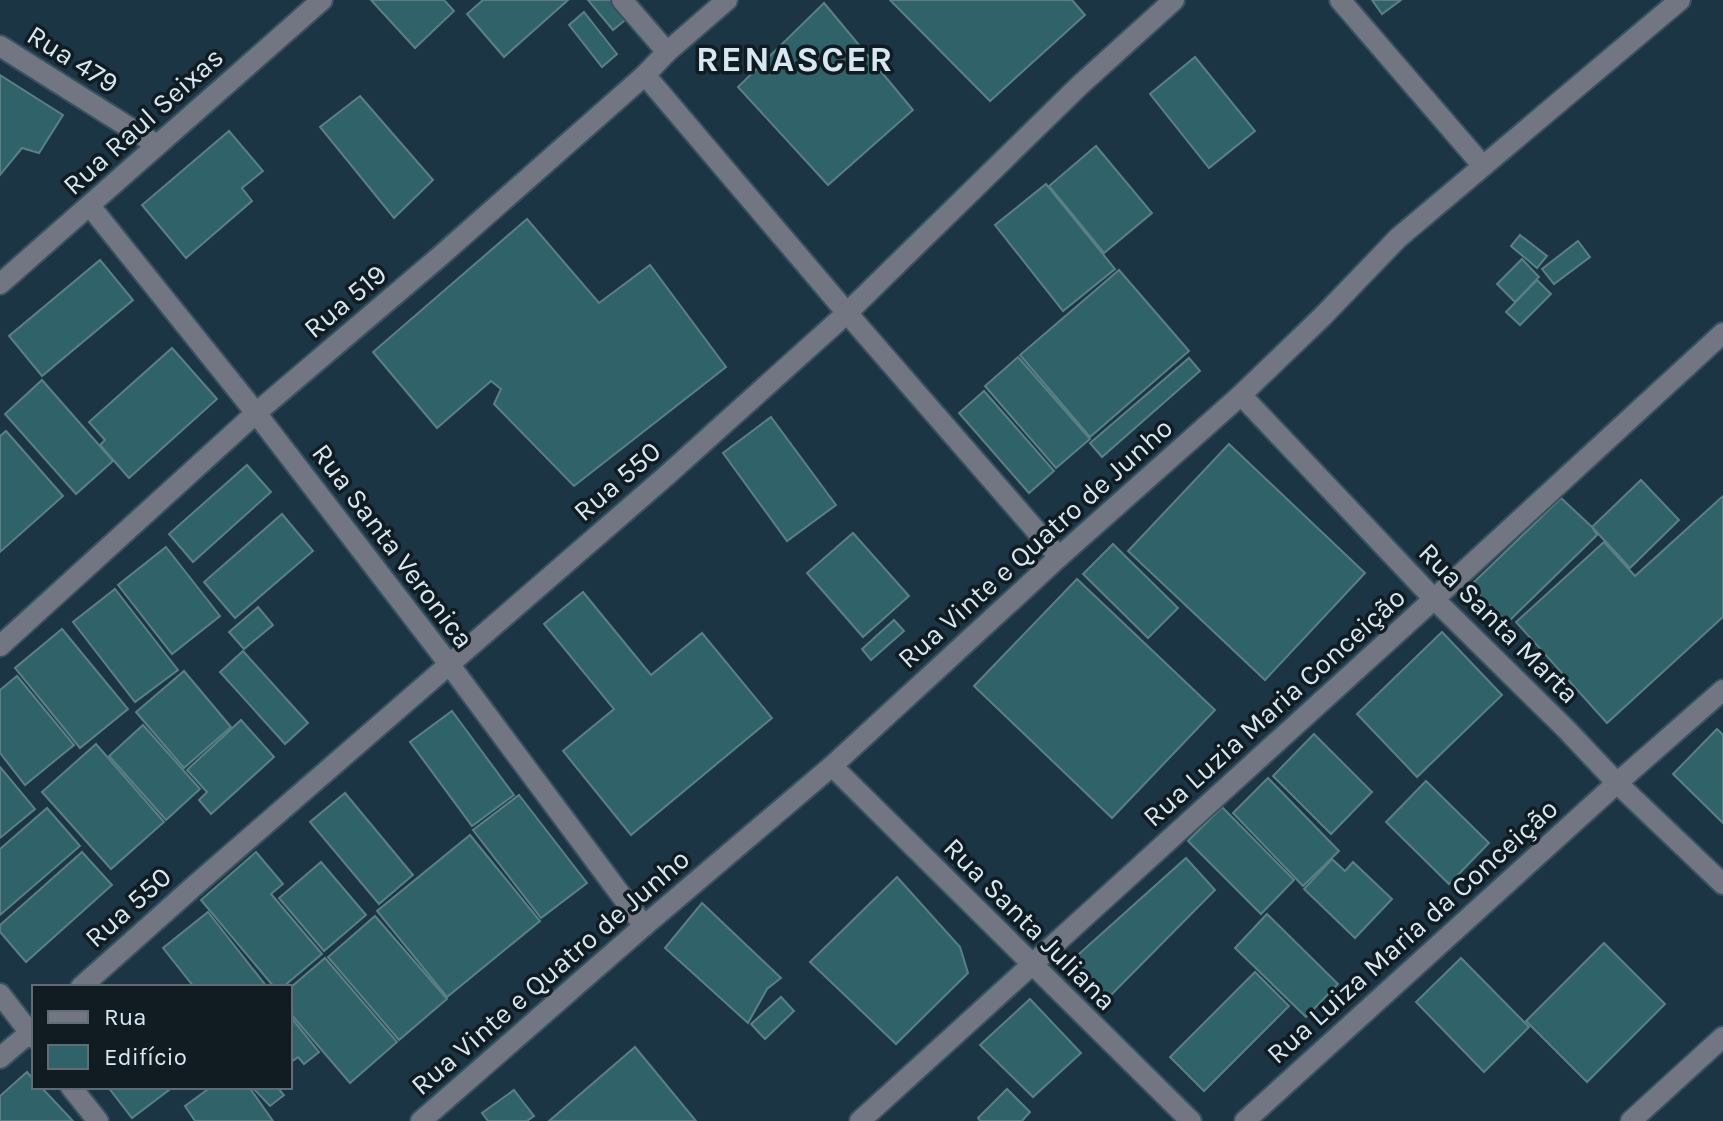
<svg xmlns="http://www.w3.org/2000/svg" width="1723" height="1121" font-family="Karla,sans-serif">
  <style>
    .building { fill: #306369; stroke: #5a8085; stroke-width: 2 }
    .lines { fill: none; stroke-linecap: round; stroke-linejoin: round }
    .minor-casing { stroke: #395261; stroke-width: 24 }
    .minor { stroke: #727683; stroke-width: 20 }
    .labels { text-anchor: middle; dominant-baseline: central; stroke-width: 7; stroke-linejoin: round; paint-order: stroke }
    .street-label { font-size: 28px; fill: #d8e8f2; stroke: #101b22 }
    .district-label { font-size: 36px; font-weight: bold; letter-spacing: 2px; fill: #d8e8f2; stroke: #101b22 }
  </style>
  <rect width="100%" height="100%" fill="#1b3545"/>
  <g class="building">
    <polygon points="371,0 444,0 454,11 415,48"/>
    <polygon points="483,0 568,0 504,57 467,14"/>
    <polygon points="588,0 616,0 630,16 613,30"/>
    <polygon points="890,0 1072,0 1085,15 990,101"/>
    <polygon points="1372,0 1401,0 1382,14"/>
    <polygon points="824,3 913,110 828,185 738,87"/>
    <polygon points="584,12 617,54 602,67 569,25"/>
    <polygon points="1195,57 1255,131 1209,168 1150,94"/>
    <polygon points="0,75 63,115 39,153 22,148 0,175"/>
    <polygon points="360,96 433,180 394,218 320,127"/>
    <polygon points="229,131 263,171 242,188 252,201 186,258 142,205"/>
    <polygon points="1096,146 1152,213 1104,253 1049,186"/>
    <polygon points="1046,184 1115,269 1063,311 995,225"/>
    <polygon points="527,219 599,303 650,265 726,367 574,486 494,404 501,389 491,381 437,428 373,352"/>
    <polygon points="1520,235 1547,256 1537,268 1511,246"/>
    <polygon points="1578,241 1590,257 1554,284 1542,269"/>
    <polygon points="1522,259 1539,277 1515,302 1497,284"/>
    <polygon points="100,260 133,300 42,376 9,336"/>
    <polygon points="1119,270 1189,351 1090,437 1020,355"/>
    <polygon points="1537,280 1551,294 1520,325 1506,312"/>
    <polygon points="172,348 217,399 129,478 100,445 105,440 89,422"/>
    <polygon points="1018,357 1090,439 1056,468 985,386"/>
    <polygon points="1189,358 1200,371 1102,457 1090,443"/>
    <polygon points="42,380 113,461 76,494 5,414"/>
    <polygon points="984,391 1054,471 1029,493 959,413"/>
    <polygon points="771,417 836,505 787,541 723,453"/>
    <polygon points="6,431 63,496 0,552 0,436"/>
    <polygon points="1229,444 1365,573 1265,680 1128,551"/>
    <polygon points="247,465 271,492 193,562 169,534"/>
    <polygon points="1641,480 1679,520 1630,568 1592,527"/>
    <polygon points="1723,496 1723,617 1607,723 1516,622 1604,542 1635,576"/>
    <polygon points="1561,498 1592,527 1597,535 1507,623 1470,586"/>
    <polygon points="282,514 313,551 235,618 204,582"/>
    <polygon points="853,533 909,596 863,637 807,573"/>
    <polygon points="1113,544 1178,608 1148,638 1083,574"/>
    <polygon points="166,547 220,616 172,654 118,585"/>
    <polygon points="1077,579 1215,710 1112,818 974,686"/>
    <polygon points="115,589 178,670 135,702 73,622"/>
    <polygon points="583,592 651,675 702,633 772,718 631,835 563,751 614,709 544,624"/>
    <polygon points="258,607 273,625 244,649 229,632"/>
    <polygon points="894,620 904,631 871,660 862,649"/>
    <polygon points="62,629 128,709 80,748 15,668"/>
    <polygon points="1442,632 1502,695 1417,777 1357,714"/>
    <polygon points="243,651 308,723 285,744 220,672"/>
    <polygon points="184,671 231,727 184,768 136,712"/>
    <polygon points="17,676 74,745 25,785 0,753 0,690"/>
    <polygon points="452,711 514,795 472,826 410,742"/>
    <polygon points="241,720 274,757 211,814 199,800 207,792 187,770"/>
    <polygon points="143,725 200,789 166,820 109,756"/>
    <polygon points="1717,729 1723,735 1723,823 1673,774"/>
    <polygon points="1314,734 1372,792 1331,834 1273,776"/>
    <polygon points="96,744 164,822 111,869 42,792"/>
    <polygon points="0,767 35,809 0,838"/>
    <polygon points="1268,778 1339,851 1303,886 1233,813"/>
    <polygon points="1426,781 1489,843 1449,884 1386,822"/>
    <polygon points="345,793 413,875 379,904 310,822"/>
    <polygon points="519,795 587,883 541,918 473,830"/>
    <polygon points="1222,807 1294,880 1261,914 1188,841"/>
    <polygon points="47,808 80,846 0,915 0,849"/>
    <polygon points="470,835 540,921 447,997 377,911"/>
    <polygon points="82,852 112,885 26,962 0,932 0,925"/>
    <polygon points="256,852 283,884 271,894 322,954 283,987 274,987 201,900"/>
    <polygon points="1186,858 1215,890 1108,998 1078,965 1079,954"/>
    <polygon points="1332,859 1345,871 1353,862 1392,899 1355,938 1304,889"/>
    <polygon points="321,862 366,915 324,951 279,898"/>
    <polygon points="897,877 960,947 968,973 896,1044 810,962"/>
    <polygon points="702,903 781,978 767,989 748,1023 665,948"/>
    <polygon points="208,912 267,987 194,987 163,948"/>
    <polygon points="1267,914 1338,984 1306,1017 1235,948"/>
    <polygon points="375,916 447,999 399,1040 328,957"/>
    <polygon points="1604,943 1665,1004 1587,1082 1526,1021"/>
    <polygon points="325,958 397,1042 350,1083 290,1013 290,988"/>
    <polygon points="1461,958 1529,1027 1484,1072 1416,1002"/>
    <polygon points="1255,972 1289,1006 1204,1091 1170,1057"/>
    <polygon points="781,997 794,1011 765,1039 751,1024"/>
    <polygon points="1030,999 1081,1053 1033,1097 980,1045"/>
    <polygon points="290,1016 319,1052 304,1064 298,1057 290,1063"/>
    <polygon points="635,1047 696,1121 549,1121"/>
    <polygon points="27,1072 34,1080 34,1087 41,1087 73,1121 0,1121 0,1096"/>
    <polygon points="108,1087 173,1087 132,1118"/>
    <polygon points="211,1087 249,1087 273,1121 195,1121 185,1106"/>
    <polygon points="252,1087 277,1087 284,1095 270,1106"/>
    <polygon points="1007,1089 1030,1112 1022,1121 980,1121 978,1118"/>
    <polygon points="514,1090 534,1116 527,1121 488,1121 482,1113"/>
  </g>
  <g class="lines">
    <defs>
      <g id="minor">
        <polyline points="622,0 667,52"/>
        <polyline points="1340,0 1483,166"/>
        <polyline points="0,46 157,145"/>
        <polyline points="645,75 847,313 1059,557"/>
        <polyline points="90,206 256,413 449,664 644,926"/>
        <polyline points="0,284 322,0"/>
        <polyline points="1241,395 1434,599 1566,729 1617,783 1723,884"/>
        <polyline points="0,646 256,413 438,258 645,75 667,52 727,0"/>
        <polyline points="832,766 1191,1121"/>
        <polyline points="81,987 192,888 666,476 847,313 1080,85 1174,0"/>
        <polyline points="0,994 34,1038"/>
        <polyline points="0,1058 34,1029"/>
        <polyline points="71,1087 98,1121"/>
        <polyline points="421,1121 644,926 832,766 1059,557 1241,395 1323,316 1398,238 1680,0"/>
        <polyline points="860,1121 1434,599 1723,333"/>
        <polyline points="1245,1121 1617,783 1723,690"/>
        <polyline points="1631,1121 1723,1037"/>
      </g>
    </defs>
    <use href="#minor" class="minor-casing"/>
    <use href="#minor" class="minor"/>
  </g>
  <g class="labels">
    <g class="street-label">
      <text transform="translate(73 59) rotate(32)">Rua 479</text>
      <text transform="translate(143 121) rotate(-42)">Rua Raul Seixas</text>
      <text transform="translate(345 301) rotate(-40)">Rua 519</text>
      <text transform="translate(617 481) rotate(-41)">Rua 550</text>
      <text transform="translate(1035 543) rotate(-42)">Rua Vinte e Quatro de Junho</text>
      <text transform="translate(393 546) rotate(53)">Rua Santa Veronica</text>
      <text transform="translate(1499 623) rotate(45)">Rua Santa Marta</text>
      <text transform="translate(1274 707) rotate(-42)">Rua Luzia Maria Conceição</text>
      <text transform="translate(128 907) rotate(-42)">Rua 550</text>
      <text transform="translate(1030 924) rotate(45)">Rua Santa Juliana</text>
      <text transform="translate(1412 931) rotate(-42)">Rua Luiza Maria da Conceição</text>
      <text transform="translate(550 972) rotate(-41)">Rua Vinte e Quatro de Junho</text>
    </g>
    <g class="district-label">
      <text x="795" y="59">RENASCER</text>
    </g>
  </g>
  <rect x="32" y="985" width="260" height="104" fill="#101b22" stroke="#606d75" stroke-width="2"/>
  <rect x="48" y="1011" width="40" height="12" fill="#727683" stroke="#606d75" stroke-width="2"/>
  <text x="104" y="1025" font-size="24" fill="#d8e8f2">Rua</text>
  <rect x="48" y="1045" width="40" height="24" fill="#306369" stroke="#606d75" stroke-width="2"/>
  <text x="104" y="1065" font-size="24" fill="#d8e8f2">Edifício</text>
</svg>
